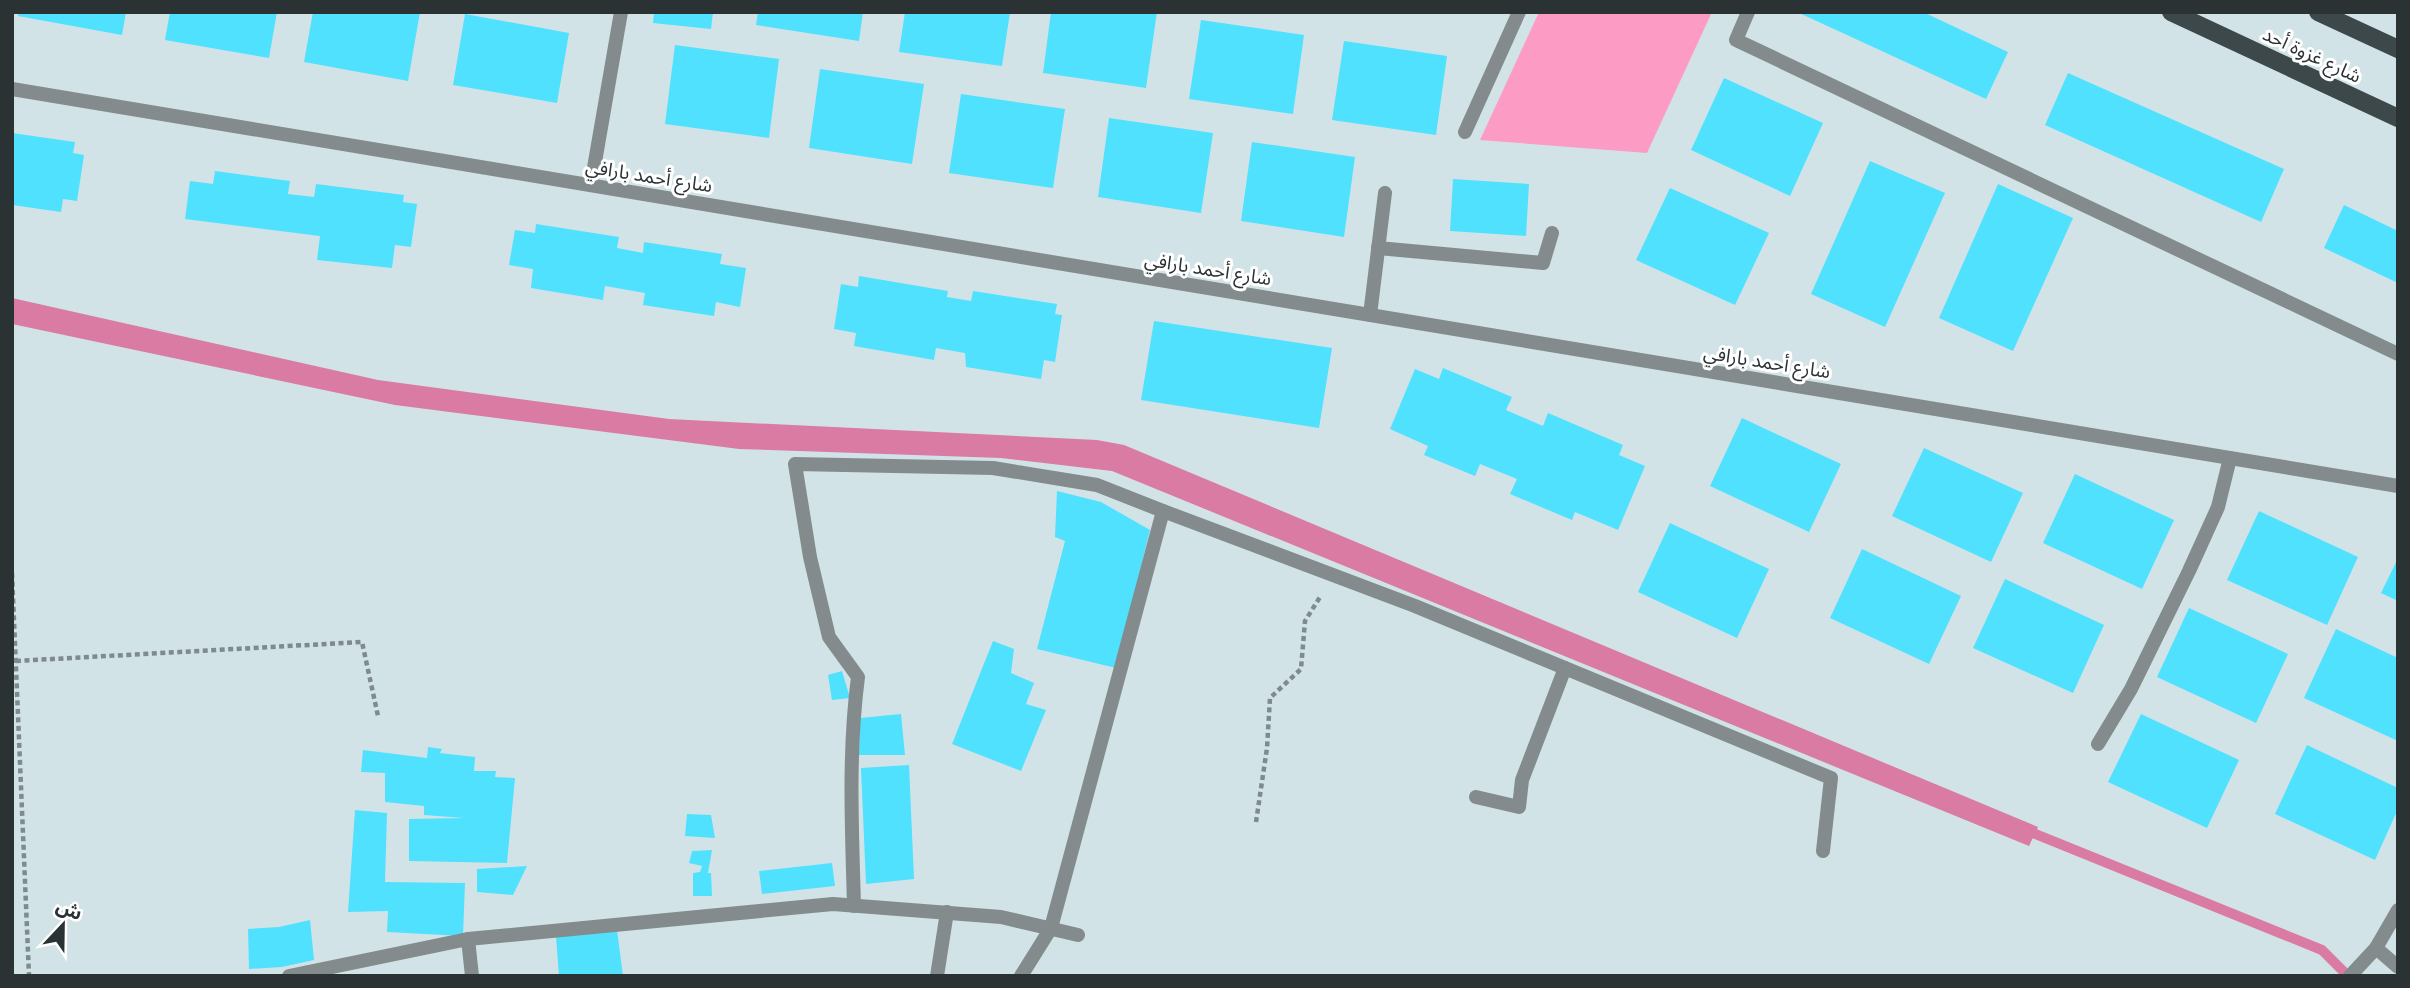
<svg xmlns="http://www.w3.org/2000/svg" width="2410" height="988" font-family="Montserrat,'Noto Sans Arabic',sans-serif">
  <style>
    .green { fill: #fc9cc5 }
    .water { fill: #da7ba4 }
    .lines { fill: none; stroke-linecap: round; stroke-linejoin: round }
    .stream { stroke: #da7ba4; stroke-width: 10 }
    .building { fill: #50e1fe }
    .path { stroke: #7e8a8c; stroke-width: 4.5; stroke-dasharray: 5 3.5; stroke-linecap: butt }
    .service { stroke: #848b8d; stroke-width: 14 }
    .minor { stroke: #848b8d; stroke-width: 14 }
    .primary { stroke: #3c484a; stroke-width: 18 }
    .labels { text-anchor: middle; dominant-baseline: central; stroke-width: 6; stroke-linejoin: round; paint-order: stroke }
    .street-label { font-size: 19px; fill: #2b3233; stroke: #fff }
  </style>
  <rect width="100%" height="100%" fill="#d2e3e7"/>
  <polygon class="green" points="1539,12 1712,12 1647,153 1480,140"/>
  <polygon class="water" points="12,298 378,380 669,419 1097,440 1124,445 2038,827 2029,846 1112,471 1001,458 739,449 395,405 12,324"/>
  <g class="lines">
    <polyline class="stream" points="2023,829 2322,950 2348,976"/>
  </g>
  <g class="building">
    <polygon points="19,12 126,12 122,35 18,16"/>
    <polygon points="170,12 277,12 269,58 165,40"/>
    <polygon points="313,12 420,12 408,81 304,62"/>
    <polygon points="654,12 713,12 711,29 653,23"/>
    <polygon points="758,12 863,12 859,41 756,25"/>
    <polygon points="905,12 1010,12 1002,66 899,52"/>
    <polygon points="1051,12 1157,12 1146,88 1043,73"/>
    <polygon points="1797,12 1923,12 2008,52 1986,99"/>
    <polygon points="465,14 569,33 557,103 453,85"/>
    <polygon points="1201,20 1304,35 1293,114 1189,99"/>
    <polygon points="1344,41 1447,56 1436,135 1332,120"/>
    <polygon points="675,45 779,59 769,138 665,124"/>
    <polygon points="820,69 924,84 912,164 809,148"/>
    <polygon points="2068,73 2284,169 2261,222 2045,125"/>
    <polygon points="1724,78 1823,123 1790,196 1691,150"/>
    <polygon points="961,94 1065,109 1053,188 949,173"/>
    <polygon points="1109,118 1213,133 1201,213 1098,197"/>
    <polygon points="12,133 75,142 73,153 84,155 77,201 63,199 61,212 12,205"/>
    <polygon points="1252,142 1355,157 1344,237 1241,221"/>
    <polygon points="1870,161 1945,193 1885,327 1811,294"/>
    <polygon points="215,171 290,181 288,194 314,197 316,184 404,195 403,202 417,204 411,247 395,245 392,268 317,260 320,236 185,219 190,181 213,184"/>
    <polygon points="1453,179 1529,184 1526,236 1450,231"/>
    <polygon points="1998,184 2073,218 2013,351 1939,318"/>
    <polygon points="1670,188 1769,233 1735,305 1636,260"/>
    <polygon points="2344,205 2398,231 2398,283 2324,248"/>
    <polygon points="536,224 619,237 617,248 643,253 644,242 722,254 720,264 746,268 740,307 716,302 714,316 643,305 645,293 605,286 603,300 531,288 533,269 509,265 515,230 535,233"/>
    <polygon points="859,276 948,291 947,297 971,301 973,291 1057,304 1055,314 1062,315 1055,362 1044,360 1041,379 966,367 965,353 936,348 934,360 854,346 856,333 834,329 841,284 858,287"/>
    <polygon points="1154,321 1332,348 1319,428 1141,400"/>
    <polygon points="1443,368 1512,397 1506,410 1543,426 1548,413 1623,445 1619,455 1645,466 1618,530 1575,512 1572,520 1510,494 1517,479 1480,464 1475,476 1424,455 1428,446 1390,429 1415,369 1439,379"/>
    <polygon points="1742,418 1841,464 1809,532 1710,486"/>
    <polygon points="1924,448 2023,493 1991,562 1892,516"/>
    <polygon points="2075,474 2174,520 2142,589 2043,543"/>
    <polygon points="1057,491 1101,502 1150,530 1116,668 1037,649 1065,541 1055,537"/>
    <polygon points="2259,511 2358,557 2327,625 2227,580"/>
    <polygon points="1670,523 1769,569 1737,638 1638,592"/>
    <polygon points="1862,549 1961,596 1929,664 1830,618"/>
    <polygon points="2398,558 2398,601 2381,593"/>
    <polygon points="2005,579 2104,625 2073,693 1973,648"/>
    <polygon points="2189,608 2288,654 2256,723 2157,677"/>
    <polygon points="2336,629 2398,658 2398,741 2304,698"/>
    <polygon points="993,641 1014,649 1011,673 1034,683 1026,704 1046,710 1021,771 952,744"/>
    <polygon points="842,671 850,698 832,700 828,675"/>
    <polygon points="901,714 905,755 859,755 860,718"/>
    <polygon points="2141,714 2239,760 2207,828 2108,782"/>
    <polygon points="2307,745 2398,788 2398,809 2375,860 2275,814"/>
    <polygon points="428,747 442,749 440,753 475,757 474,771 496,771 495,777 515,778 507,863 409,861 409,819 464,818 424,815 424,806 385,802 385,773 361,772 363,750 427,758"/>
    <polygon points="909,765 914,879 866,884 861,768"/>
    <polygon points="355,810 387,813 385,882 465,883 463,936 387,932 388,911 348,912"/>
    <polygon points="687,814 711,815 715,838 685,836"/>
    <polygon points="712,850 708,873 711,873 712,896 693,896 693,873 700,872 702,866 689,863 692,851"/>
    <polygon points="832,863 835,886 762,894 759,871"/>
    <polygon points="527,866 513,895 477,892 477,869"/>
    <polygon points="310,920 314,960 282,967 249,969 248,929 279,927"/>
    <polygon points="617,930 623,976 559,976 556,937"/>
  </g>
  <g class="lines">
    <g class="path">
      <polyline points="12,573 29,976"/>
      <polyline points="16,661 362,642 378,716"/>
      <polyline points="1256,822 1267,748 1270,698 1301,669 1305,621 1320,597"/>
    </g>
    <g class="service">
      <polyline points="1378,248 1543,263 1552,233"/>
      <polyline points="1370,315 1385,193"/>
    </g>
    <g class="minor">
      <polyline points="1748,12 1736,40 2398,354"/>
      <polyline points="12,89 2398,486"/>
      <polyline points="1465,132 1519,12"/>
      <polyline points="591,185 621,12"/>
      <polyline points="1163,511 1415,606 1831,778 1823,851"/>
      <polyline points="2098,744 2131,689 2189,571 2218,507 2230,458"/>
      <polyline points="1476,797 1519,807 1522,780 1565,668"/>
      <path d="M854,906C852,830 848,753 858,677L829,637L810,557L795,464L993,468L1097,485L1163,511L1051,928L1021,976"/>
      <polyline points="468,939 472,976"/>
      <polyline points="2376,948 2398,967"/>
      <polyline points="289,976 468,939 833,904 1001,917 1078,935"/>
      <polyline points="937,976 947,912"/>
      <polyline points="2350,976 2376,948 2398,910"/>
    </g>
    <g class="primary">
      <polyline points="2171,12 2398,118"/>
      <polyline points="2318,12 2398,49"/>
    </g>
  </g>
  <g class="labels">
    <g class="street-label">
      <text transform="translate(2312 55) rotate(25)">شارع غزوة أحد</text>
      <text transform="translate(649 176) rotate(9)">شارع أحمد بارافي</text>
      <text transform="translate(1208 269) rotate(9)">شارع أحمد بارافي</text>
      <text transform="translate(1767 362) rotate(9)">شارع أحمد بارافي</text>
    </g>
  </g>
  <rect width="2410" height="988" fill="none" stroke="#2b3233" stroke-width="28"/>
  <g transform="translate(63 925) rotate(22)" stroke="#ffffff" stroke-width="5" paint-order="stroke">
  <path d="M0-5L12 26L0 18L-12 26Z" fill="#2b3233"/>
  <text y="-10" font-size="19" font-weight="bold" text-anchor="middle" fill="#2b3233">ش</text>
  </g>
</svg>
